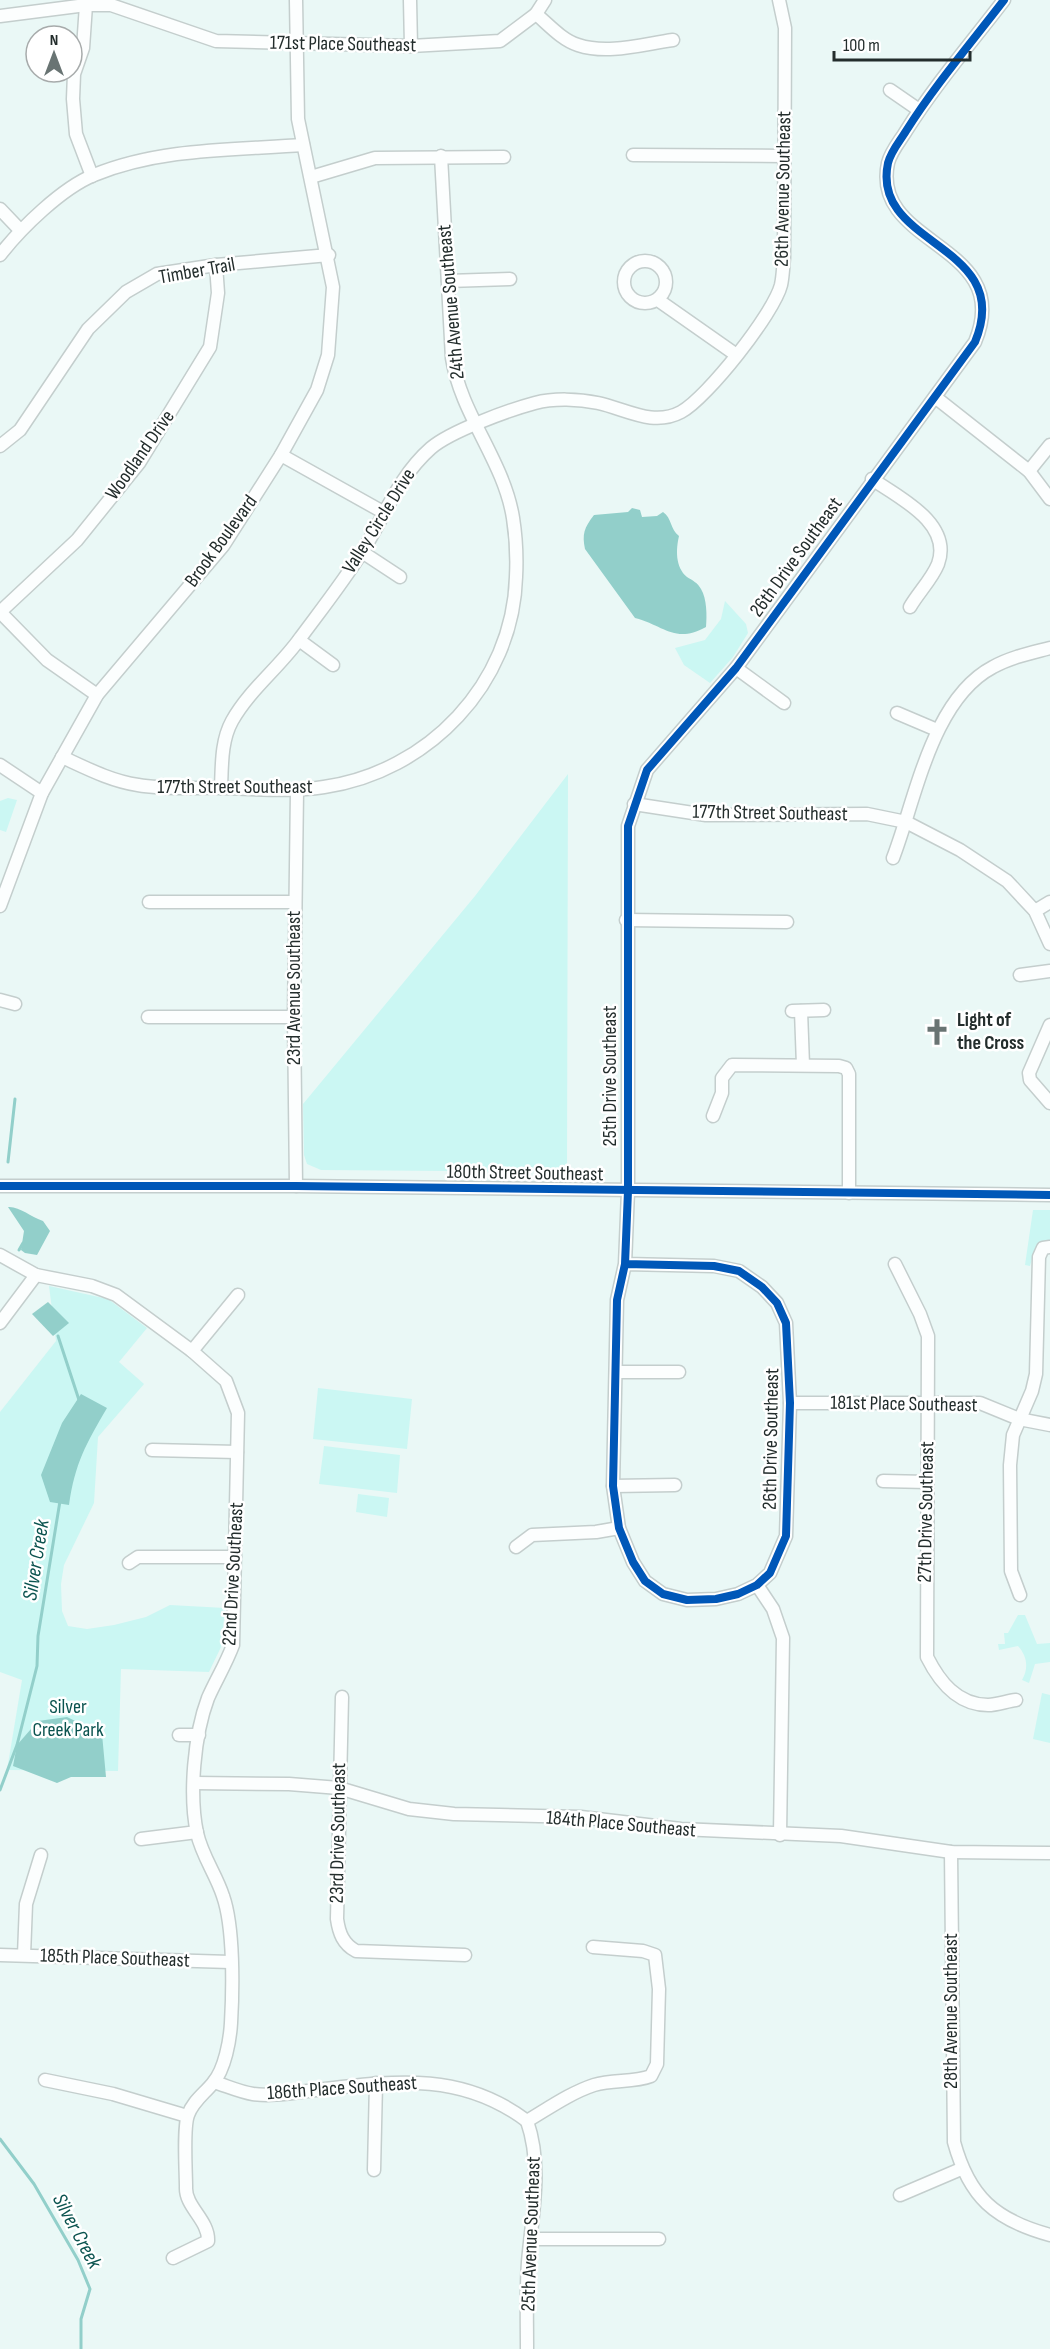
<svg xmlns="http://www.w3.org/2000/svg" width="1050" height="2349" font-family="'Sofia Sans Condensed',sans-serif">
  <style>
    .green { fill: #cbf7f3 }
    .water { fill: #92cfca }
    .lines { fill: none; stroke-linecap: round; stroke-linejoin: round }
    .stream { stroke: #92cfca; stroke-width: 3 }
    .minor-casing { stroke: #c4cecd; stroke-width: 15 }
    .minor { stroke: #fcfefe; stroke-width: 12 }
    .cycleway-casing { stroke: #fff; stroke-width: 11 }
    .cycleway { stroke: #0057b8; stroke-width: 8 }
    .labels { text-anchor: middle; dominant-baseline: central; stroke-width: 5; stroke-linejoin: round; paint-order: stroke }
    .street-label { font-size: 20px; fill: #232d2c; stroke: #fff }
    .poi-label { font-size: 20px; font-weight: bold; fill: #232d2c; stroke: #fff; text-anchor: start }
    .park-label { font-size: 20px; fill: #0a534f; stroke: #fff }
    .water-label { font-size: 21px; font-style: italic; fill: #0c5450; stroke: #fff }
  </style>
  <rect width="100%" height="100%" fill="#eaf8f6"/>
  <g class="green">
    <polygon points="725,601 746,624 748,633 733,657 710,683 684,665 675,648 705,640 721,619"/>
    <polygon points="568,774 567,1172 321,1170 307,1164 304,1155 303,1104 475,896"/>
    <polygon points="8,798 17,800 6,832 0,830 0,801"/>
    <path d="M1033,1210H1050V1241C1036,1242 1034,1254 1030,1266L1025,1265Z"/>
    <polygon points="49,1286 108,1299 147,1328 119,1362 144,1384 98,1437 94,1503 64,1565 61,1584 62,1611 68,1626 87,1629 114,1625 146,1617 170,1605 225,1608 221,1647 209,1672 121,1669 118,1771 7,1770 22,1680 0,1672 0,1412 56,1341"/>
    <polygon points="318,1388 412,1399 407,1449 313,1439"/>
    <polygon points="324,1446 400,1455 397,1493 319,1484"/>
    <polygon points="358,1494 389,1498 387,1517 356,1512"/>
    <path d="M1018,1615H1025L1037,1644L1050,1643V1662L1035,1664L1029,1683L1022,1680C1029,1668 1027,1656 1018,1646L999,1650L998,1644H1005L1004,1633H1008Z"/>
    <polygon points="1042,1693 1050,1695 1050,1743 1033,1739"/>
  </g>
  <g class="water">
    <path d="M632,508L640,510L642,517L657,516L663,512C672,518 670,529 679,536C676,549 675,567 687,577C692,580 698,583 701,589C707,599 707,616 706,627C675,644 665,626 635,618L585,549C582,534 584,528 594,515L628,512Z"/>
    <path d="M8,1207C19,1206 31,1217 43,1221L50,1231L37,1255L25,1253L21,1250L24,1231Z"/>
    <polygon points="48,1302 69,1323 53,1336 32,1314"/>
    <path d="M81,1394L107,1408C86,1444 75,1463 69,1505L50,1502L41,1475L62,1423Z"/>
    <polygon points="67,1717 102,1734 106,1777 71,1777 57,1783 13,1766 17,1745 38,1721"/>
  </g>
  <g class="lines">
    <g class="stream">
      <polyline points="8,1162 15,1099"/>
      <polyline points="19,1250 23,1243"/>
      <polyline points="58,1336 79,1400"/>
      <polyline points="0,1790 17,1745 37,1666 38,1636 60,1501"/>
      <polyline points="0,2139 34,2184 78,2260 90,2289 81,2319 81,2349"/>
    </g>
    <defs>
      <g id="minor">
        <polyline points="410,0 411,46"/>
        <polyline points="86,5 83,48 74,74 73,99 76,134 92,176"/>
        <polyline points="536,14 545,0"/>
        <path d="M0,16L86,5H111L216,41L411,46L500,41L536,14C549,25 562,40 578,45C608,55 643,44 673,40"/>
        <polyline points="890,90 919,110"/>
        <polyline points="633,155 784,156"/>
        <polyline points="311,177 375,158 504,157"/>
        <polyline points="0,209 20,230"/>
        <path d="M0,255C21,228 62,188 94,175C160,148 233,150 303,145"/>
        <circle cx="645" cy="282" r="21"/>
        <polyline points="448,281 510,279"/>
        <polyline points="658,300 735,354"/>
        <polyline points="935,397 1029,471 1050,499"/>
        <polyline points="0,446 20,430 88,329 126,292 157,274 216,265 329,255"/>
        <polyline points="281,455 383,512"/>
        <polyline points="1029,471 1050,445"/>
        <path d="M872,479C898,497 953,523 938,564C932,579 918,593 910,607"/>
        <polyline points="362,552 400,577"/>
        <polyline points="0,612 77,540 139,463 210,347 218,293 216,265"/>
        <polyline points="0,612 47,660 97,695"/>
        <polyline points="299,640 333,665"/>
        <polyline points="736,668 784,703"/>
        <polyline points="897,713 937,730"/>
        <path d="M62,757C86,768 111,781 138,785C166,790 196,787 224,788C258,789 291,792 324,787C428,772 513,684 516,577C517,558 516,537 513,518C504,461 461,415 452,358L441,156"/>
        <polyline points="0,765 42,793"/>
        <path d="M221,788C222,765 221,741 232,721C250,689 280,667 301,637C321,610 343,582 362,552C385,516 398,477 431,448C451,431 509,410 535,403C554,398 579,399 598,403C626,409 653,427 681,412C707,398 774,313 781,285C783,276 783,267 784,258L785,28L779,0"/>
        <polyline points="634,804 706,815 867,814 906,822 960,850 1007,881 1035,911 1050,944"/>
        <path d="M893,858C916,798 932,699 993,667C1011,657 1031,653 1050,648"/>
        <polyline points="149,902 294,902"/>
        <polyline points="0,906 42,793 97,695 223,546 281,455 317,390 328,355 333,287 298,119 296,0"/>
        <polyline points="1035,911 1050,902"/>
        <polyline points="626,920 787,922"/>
        <polyline points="1020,975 1050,971"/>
        <polyline points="0,1000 15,1004"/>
        <polyline points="792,1011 824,1010"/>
        <polyline points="801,1011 803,1065"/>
        <polyline points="148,1017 294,1017"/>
        <polyline points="1050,1025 1029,1073 1030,1080 1050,1103"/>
        <polyline points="713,1116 722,1093 722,1078 732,1065 839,1066 846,1068 849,1074 849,1193"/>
        <polyline points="0,1186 296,1186 1050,1195"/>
        <polyline points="296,1186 294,1017 297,791"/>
        <path d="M0,1255L36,1275L92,1286L116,1295L192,1351L226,1381L238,1413L233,1645C226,1664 216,1680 208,1698C194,1735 189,1795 197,1833C202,1856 216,1874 223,1896C234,1927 233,1989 231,2023C230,2040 225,2069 213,2083C204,2094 193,2101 188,2115C183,2128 186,2171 186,2187C185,2207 209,2220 208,2241L173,2258"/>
        <path d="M625,1264L714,1266L739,1271L762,1287L777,1303L786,1323L790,1403L786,1536L770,1573L757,1585L738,1594L716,1599L687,1600L663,1594L645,1581L633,1562L619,1528L613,1486L617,1300L625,1264L628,1191V826L647,770L736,668L975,342C1016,243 870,247 888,163C891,151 900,141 906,131C935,85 971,43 1004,0"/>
        <path d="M895,1264L920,1314L928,1336L927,1657C939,1681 957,1705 988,1705C997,1705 1007,1701 1016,1700"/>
        <polyline points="0,1323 36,1275"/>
        <polyline points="192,1351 238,1295"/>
        <polyline points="617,1372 679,1372"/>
        <polyline points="790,1403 980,1403 1019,1419 1050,1425"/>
        <polyline points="152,1450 237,1452"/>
        <polyline points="883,1481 927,1482"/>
        <polyline points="613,1486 675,1485"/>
        <polyline points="516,1547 532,1535 596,1532 619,1528"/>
        <polyline points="129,1563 138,1557 235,1557"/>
        <polyline points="757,1585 773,1609 783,1638 780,1835"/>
        <polyline points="1020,1595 1011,1571 1010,1465 1013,1435 1032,1391 1036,1374 1039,1257 1043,1248 1050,1247"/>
        <path d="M342,1697L337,1919C339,1933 343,1944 356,1951L465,1955"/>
        <polyline points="179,1735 199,1735"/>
        <polyline points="195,1783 289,1784 339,1788 409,1809 454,1814 581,1817 681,1829 841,1836 951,1852 1050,1853"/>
        <polyline points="141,1839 197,1832"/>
        <path d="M951,1852L954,2142C969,2197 995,2220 1050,2235"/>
        <polyline points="0,1955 230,1962"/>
        <polyline points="24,1955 26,1904 41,1855"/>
        <polyline points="45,2080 113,2094 187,2116"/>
        <path d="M214,2082C227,2086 240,2092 253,2094C274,2097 296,2092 317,2090C394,2081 461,2071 527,2121"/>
        <path d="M527,2121C549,2108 570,2093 594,2085C613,2079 633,2083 651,2076L657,2064L659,1989L655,1955L643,1951L593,1947"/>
        <path d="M527,2121C543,2167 532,2215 528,2262C526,2290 527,2320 527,2349"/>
        <polyline points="374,2170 376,2083"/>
        <polyline points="900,2195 961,2169"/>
        <polyline points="532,2239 659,2239"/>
      </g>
    </defs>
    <use href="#minor" class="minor-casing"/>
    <use href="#minor" class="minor"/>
    <defs>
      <g id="cycleway">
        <polyline points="0,1186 296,1186 1050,1195"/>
        <path d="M625,1264L714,1266L739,1271L762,1287L777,1303L786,1323L790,1403L786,1536L770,1573L757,1585L738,1594L716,1599L687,1600L663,1594L645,1581L633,1562L619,1528L613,1486L617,1300L625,1264L628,1191V826L647,770L736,668L975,342C1016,243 870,247 888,163C891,151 900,141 906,131C935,85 971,43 1004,0"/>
      </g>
    </defs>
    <use href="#cycleway" class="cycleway-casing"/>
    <use href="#cycleway" class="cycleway"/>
  </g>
  <defs>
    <symbol id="church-bare" viewBox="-9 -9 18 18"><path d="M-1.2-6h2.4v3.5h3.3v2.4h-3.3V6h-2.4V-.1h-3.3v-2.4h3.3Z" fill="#697473" stroke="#fff" stroke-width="2.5" paint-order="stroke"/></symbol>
  </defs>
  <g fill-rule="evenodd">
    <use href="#church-bare" x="918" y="1013" width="38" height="38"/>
  </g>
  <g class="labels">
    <g class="street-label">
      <text transform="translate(343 44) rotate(1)">171st Place Southeast</text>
      <text transform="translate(783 189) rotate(-89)">26th Avenue Southeast</text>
      <text transform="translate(197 271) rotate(-10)">Timber Trail</text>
      <text transform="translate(451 302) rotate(-95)">24th Avenue Southeast</text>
      <text transform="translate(140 455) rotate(-55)">Woodland Drive</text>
      <text transform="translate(379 521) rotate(-58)">Valley Circle Drive</text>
      <text transform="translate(221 541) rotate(-54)">Brook Boulevard</text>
      <text transform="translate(796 557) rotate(-54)">26th Drive Southeast</text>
      <text x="235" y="787">177th Street Southeast</text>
      <text transform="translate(770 813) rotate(1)">177th Street Southeast</text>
      <text transform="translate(294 988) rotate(-90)">23rd Avenue Southeast</text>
      <text transform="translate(610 1076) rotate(-90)">25th Drive Southeast</text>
      <text transform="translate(525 1173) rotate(1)">180th Street Southeast</text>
      <text transform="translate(904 1404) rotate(1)">181st Place Southeast</text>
      <text transform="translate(771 1439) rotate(-89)">26th Drive Southeast</text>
      <text transform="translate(926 1512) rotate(-89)">27th Drive Southeast</text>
      <text transform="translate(233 1574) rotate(-87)">22nd Drive Southeast</text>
      <text transform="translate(621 1824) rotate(5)">184th Place Southeast</text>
      <text transform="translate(338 1833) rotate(-89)">23rd Drive Southeast</text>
      <text transform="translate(115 1958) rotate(2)">185th Place Southeast</text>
      <text transform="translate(951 2011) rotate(-90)">28th Avenue Southeast</text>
      <text transform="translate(342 2088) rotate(-4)">186th Place Southeast</text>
      <text transform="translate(531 2234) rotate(-88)">25th Avenue Southeast</text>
    </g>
    <g class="poi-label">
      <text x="957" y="1020">Light of<tspan x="957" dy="23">the Cross</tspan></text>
    </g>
    <g class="park-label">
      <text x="68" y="1707">Silver<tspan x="68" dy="23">Creek Park</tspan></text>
    </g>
    <g class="water-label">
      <text transform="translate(36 1560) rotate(-81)">Silver Creek</text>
      <text transform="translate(77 2231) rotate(62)">Silver Creek</text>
    </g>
  </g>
  <g transform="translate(54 54)"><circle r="28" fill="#ffffff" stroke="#a7abab" stroke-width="1.5"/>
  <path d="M0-4.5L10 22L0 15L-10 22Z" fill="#697473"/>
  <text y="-9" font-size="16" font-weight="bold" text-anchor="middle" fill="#232d2c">N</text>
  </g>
  <path d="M834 51v9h136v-9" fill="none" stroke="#232d2c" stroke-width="3"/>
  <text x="843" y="51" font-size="18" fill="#232d2c" stroke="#ffffff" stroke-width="4.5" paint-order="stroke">100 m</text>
</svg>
